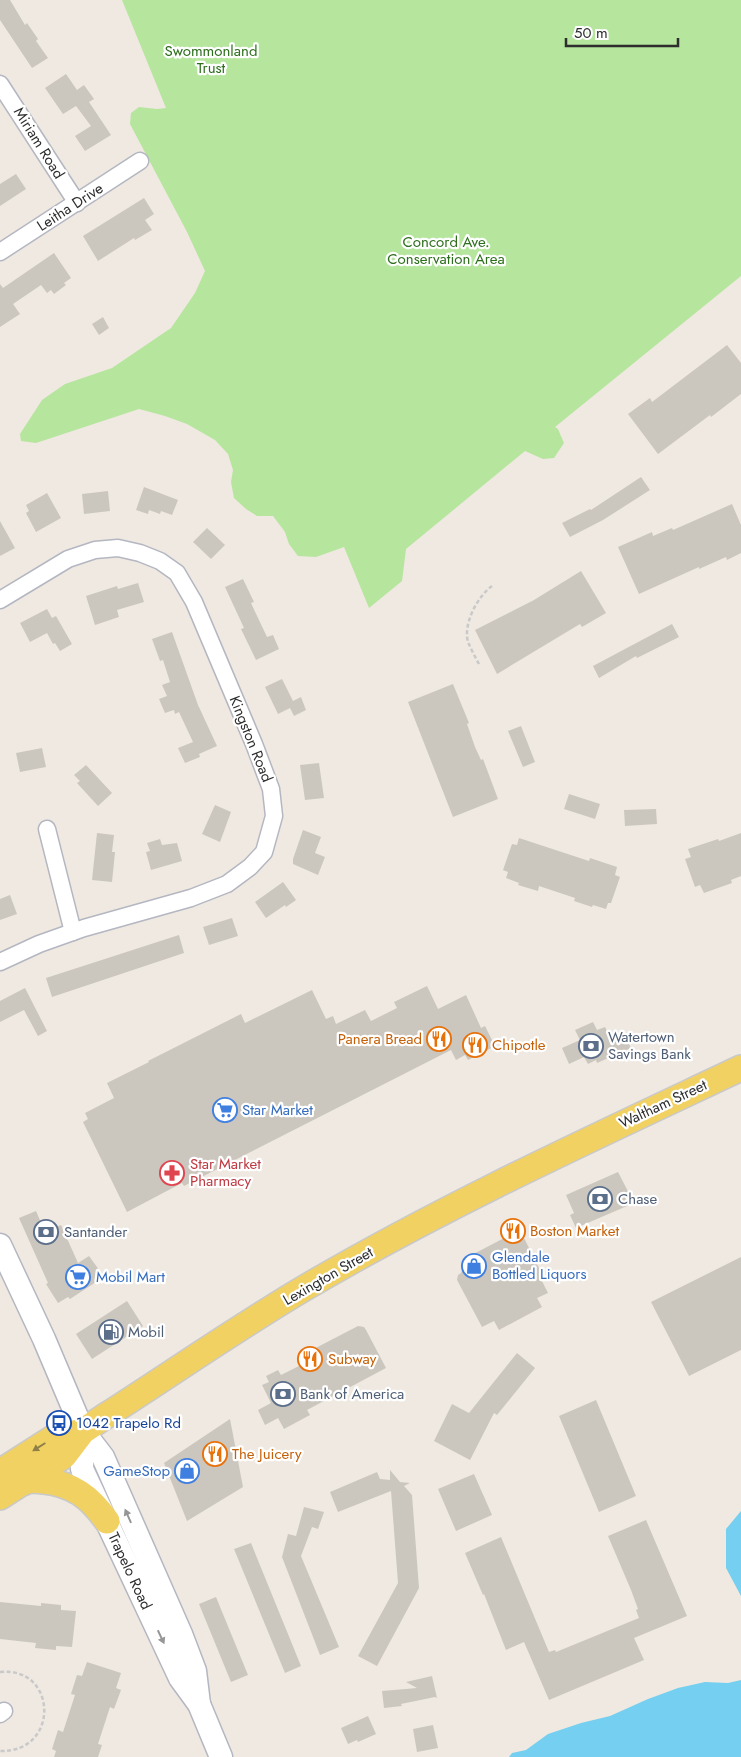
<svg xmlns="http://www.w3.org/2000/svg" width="741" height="1757" font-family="Jost,sans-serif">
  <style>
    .green { fill: #b6e59e }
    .water { fill: #75cff0 }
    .building { fill: #cbc7bf }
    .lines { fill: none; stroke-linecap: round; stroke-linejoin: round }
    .street-casing { stroke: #b4b7c1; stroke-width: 19 }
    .secondary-casing { stroke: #b4b7c1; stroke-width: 25 }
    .primary-casing { stroke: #c9c9c9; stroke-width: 28 }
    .path { stroke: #c9c9c9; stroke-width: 2.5; stroke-dasharray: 4 2.5; stroke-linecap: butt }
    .street { stroke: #fff; stroke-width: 16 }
    .secondary { stroke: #fff; stroke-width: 22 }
    .primary { stroke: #f2d163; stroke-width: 25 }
    .oneway { fill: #908048 }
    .oneway2 { fill: #969696 }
    .labels { text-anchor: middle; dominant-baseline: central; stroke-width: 4.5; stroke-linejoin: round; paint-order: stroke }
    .park-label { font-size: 15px; fill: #2c6e1b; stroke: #fff }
    .street-label { font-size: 15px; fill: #2e2e2e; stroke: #fff }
    .service-label { font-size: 15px; fill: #4e5e75; stroke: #fff; text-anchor: start }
    .food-label { font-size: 15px; fill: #c56008; stroke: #fff; text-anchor: start }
    .shop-label { font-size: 15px; fill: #366cbe; stroke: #fff; text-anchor: start }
    .health-label { font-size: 15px; fill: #be3a42; stroke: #fff; text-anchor: start }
    .transit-label { font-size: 15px; fill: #164399; stroke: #fff; text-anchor: start }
  </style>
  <rect width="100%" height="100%" fill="#efe9e1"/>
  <polygon class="green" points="122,0 741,0 741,276 555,427 558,429 564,443 554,458 543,459 525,451 406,549 402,581 369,608 344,547 316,557 298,556 289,544 285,532 273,516 257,516 246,509 234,498 231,482 233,470 228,454 215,440 187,424 165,416 139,409 36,443 21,441 20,434 42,400 65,384 112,368 171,328 195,293 205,271 187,232 130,124 131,113 139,107 157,109 166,108"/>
  <g class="water">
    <polygon points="741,1511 741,1596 726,1568 726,1529"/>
    <polygon points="741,1680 741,1757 509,1757 512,1753 526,1750 548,1734 581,1723 610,1716 648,1699 678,1688 705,1682 728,1683"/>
  </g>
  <g class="building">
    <polygon points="0,0 10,0 25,25 27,23 38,39 36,41 48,58 32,68 0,20"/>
    <polygon points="66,74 77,90 84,85 94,99 89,102 111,135 85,151 75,136 91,126 76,106 63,114 45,88"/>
    <polygon points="16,174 26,189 0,206 0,184"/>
    <polygon points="144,198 154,214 145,220 152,230 135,240 134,238 98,261 83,236"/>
    <polygon points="54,253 71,278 64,283 66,285 54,294 51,290 47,293 41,285 13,304 20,314 0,327 0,284 3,288"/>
    <polygon points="103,317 109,328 99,335 92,324"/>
    <polygon points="727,345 741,363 741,394 711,417 710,415 658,454 628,414 650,398 652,402"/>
    <polygon points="641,477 650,490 603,520 570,537 562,523 590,509 591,510"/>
    <polygon points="144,487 178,500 172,515 161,511 160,514 149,510 148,514 136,510"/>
    <polygon points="108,491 110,511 84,514 82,494"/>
    <polygon points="47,493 61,518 36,532 26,513 29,511 26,505"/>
    <polygon points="732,504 741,525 741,553 727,560 726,557 699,569 699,567 639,594 618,547 652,532 653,536 672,528 673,530"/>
    <polygon points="0,521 15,548 0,556"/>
    <polygon points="207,528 225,545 211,559 193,542"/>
    <polygon points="581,571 606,613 582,627 580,624 497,674 475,630 534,600"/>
    <polygon points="243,579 254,602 251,603 267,637 273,635 279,649 256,660 241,629 244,628 225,587"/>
    <polygon points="138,583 144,602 117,610 119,617 95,625 86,596 117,586 118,589"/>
    <polygon points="47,609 52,618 56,616 72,644 60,651 55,643 53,644 47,633 30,642 20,623"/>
    <polygon points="672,624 679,637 637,658 636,656 599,678 593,666"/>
    <polygon points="172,632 198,705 217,746 199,754 200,757 185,763 178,748 193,742 179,712 175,714 174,710 165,713 159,699 167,696 162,685 170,682 163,660 160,661 152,639"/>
    <polygon points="282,679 293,701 301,697 306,710 294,716 290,708 278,714 265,687"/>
    <polygon points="453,684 469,723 467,724 475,747 481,760 483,759 498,799 453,817 408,702"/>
    <polygon points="521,726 535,762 523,767 508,731"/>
    <polygon points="42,748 46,767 20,772 16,753"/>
    <polygon points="319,763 324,798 305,800 300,765"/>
    <polygon points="86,765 112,793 98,806 77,783 80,781 74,775"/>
    <polygon points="569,794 600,804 595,819 564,809"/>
    <polygon points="215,805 231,812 220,842 202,834"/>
    <polygon points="656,809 657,824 625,826 624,810"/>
    <polygon points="303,830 321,837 315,853 325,857 318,875 293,864 293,859"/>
    <polygon points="97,833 114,835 112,852 115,852 112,882 92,880"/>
    <polygon points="741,833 741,876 731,880 732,883 704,893 700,885 695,887 685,859 691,857 688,849 718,839 719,841"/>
    <polygon points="519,838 589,861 590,858 617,867 615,875 620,877 611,903 608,903 606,909 593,905 592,907 574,901 575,898 539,886 538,891 518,885 519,883 506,878 508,872 503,870 512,844 517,845"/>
    <polygon points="160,839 162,845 177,843 182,861 151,870 146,852 150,851 147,843"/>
    <polygon points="283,882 296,900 286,907 285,905 266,918 255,902"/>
    <polygon points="10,895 17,914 0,920 0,899"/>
    <polygon points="232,918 238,936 209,945 203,927"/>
    <polygon points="179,935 184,953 52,997 46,978"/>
    <polygon points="427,986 438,1009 466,995 481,1028 485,1026 495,1046 468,1060 465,1055 456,1060 451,1050 184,1186 182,1183 127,1212 83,1122 88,1119 85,1113 114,1098 107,1083 149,1062 148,1061 241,1014 245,1023 312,990 326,1019 333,1016 336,1024 365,1010 371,1021 397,1008 394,1002"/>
    <polygon points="25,988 47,1031 38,1036 24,1010 0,1022 0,1001"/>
    <polygon points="593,1022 597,1030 605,1027 609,1035 616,1032 619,1038 625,1036 631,1048 597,1063 596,1060 588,1064 584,1057 569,1064 562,1048 580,1040 575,1030"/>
    <polygon points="618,1172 634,1203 576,1228 570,1215 574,1213 566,1195"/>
    <polygon points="36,1211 45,1232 61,1225 78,1263 89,1256 102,1274 94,1280 96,1282 70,1299 68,1297 58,1303 46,1284 48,1283 19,1218"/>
    <polygon points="519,1228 545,1280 542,1281 548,1293 537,1298 542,1307 499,1330 494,1321 482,1327 457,1280 458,1275 461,1273 466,1258 506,1237 505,1235"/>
    <polygon points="741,1257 741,1350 689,1376 651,1302"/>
    <polygon points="127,1301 143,1326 92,1359 76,1334"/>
    <polygon points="358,1326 364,1327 366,1330 386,1368 307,1410 310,1415 284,1429 278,1418 265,1425 258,1410 271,1403 262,1385 269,1382 266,1376 278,1370 281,1375 303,1364 303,1359 306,1353"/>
    <polygon points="517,1353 535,1368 497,1415 494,1413 470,1460 434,1441 452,1404 469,1413"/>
    <polygon points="596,1400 636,1496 599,1512 559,1416"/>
    <polygon points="230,1419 243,1487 187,1521 164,1463"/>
    <polygon points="390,1470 400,1482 410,1483 404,1486 412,1495 419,1588 377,1666 358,1656 398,1583 391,1491 338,1512 330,1492 377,1472 380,1479 390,1480"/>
    <polygon points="474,1474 492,1515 456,1531 438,1489"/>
    <polygon points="304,1507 324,1512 318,1529 312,1527 301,1556 339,1647 320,1655 282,1557 288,1534 296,1536"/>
    <polygon points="646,1520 687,1616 634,1638 644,1660 549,1700 524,1642 506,1650 484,1594 483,1595 465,1553 501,1537 549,1652 555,1650 556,1652 639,1618 636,1610 638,1609 631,1590 608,1536"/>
    <polygon points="251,1543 301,1666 285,1673 234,1549"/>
    <polygon points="216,1597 248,1675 231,1682 199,1604"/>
    <polygon points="0,1602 41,1606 41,1603 61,1605 61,1610 76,1611 72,1647 56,1646 56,1650 35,1648 36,1643 0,1639"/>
    <polygon points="87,1662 121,1673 116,1688 121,1690 114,1709 110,1707 98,1744 102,1745 98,1757 54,1757 56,1751 52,1749 58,1730 63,1732 75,1695 71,1694 77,1675 82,1676"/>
    <polygon points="432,1676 437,1698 435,1697 401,1704 402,1706 384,1708 382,1691 417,1688 406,1682"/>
    <polygon points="368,1716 376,1734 358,1742 357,1740 348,1744 341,1728"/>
    <polygon points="433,1725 438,1748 417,1752 413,1729"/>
  </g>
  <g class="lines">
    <defs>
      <g id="street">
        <polyline points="0,84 77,203"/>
        <polyline points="0,252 140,161"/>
        <polyline points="0,600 68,559 95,550 118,548 140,553 160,561 177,573 194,602 254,744 271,789 274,816 264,852 250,867 227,884 191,898 84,928 39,944 0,962"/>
        <polyline points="47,829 73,932"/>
        <polyline points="0,1714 4,1711"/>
      </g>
      <g id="secondary">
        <polyline points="0,1245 44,1339 83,1431 103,1457 181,1634 195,1671 199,1704"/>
        <polyline points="83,1431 82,1469 180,1678 199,1704 221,1757"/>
      </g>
      <g id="primary">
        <polyline points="0,1472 53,1438 83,1431"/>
        <path d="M25,1482C31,1479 36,1480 44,1481C73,1484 90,1497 107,1521"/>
        <path d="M0,1497L64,1456L83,1431L107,1415C174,1372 240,1326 308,1286C448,1204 595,1137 741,1068"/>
      </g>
    </defs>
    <use href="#street" class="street-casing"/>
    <use href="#secondary" class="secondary-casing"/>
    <use href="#primary" class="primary-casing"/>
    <g class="path">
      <path d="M479,664C475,657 471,649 468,642C463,624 477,597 492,586"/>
      <path d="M0,1672C58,1666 60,1753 0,1751"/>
    </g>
    <use href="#street" class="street"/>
    <use href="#secondary" class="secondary"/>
    <use href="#primary" class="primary"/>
  </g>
  <defs><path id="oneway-solid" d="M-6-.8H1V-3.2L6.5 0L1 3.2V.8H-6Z" transform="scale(1.25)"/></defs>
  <use class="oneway" href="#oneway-solid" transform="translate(39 1447) rotate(148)"/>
  <g class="oneway2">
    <use href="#oneway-solid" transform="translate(128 1516) rotate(-114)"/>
    <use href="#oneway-solid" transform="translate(161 1637) rotate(65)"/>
  </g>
  <defs>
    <symbol id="restaurant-ring" viewBox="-11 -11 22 22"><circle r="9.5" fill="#fff" stroke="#e8710a" stroke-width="1.5"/><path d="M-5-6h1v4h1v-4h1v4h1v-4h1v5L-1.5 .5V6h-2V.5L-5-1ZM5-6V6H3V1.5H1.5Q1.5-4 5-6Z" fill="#e8710a"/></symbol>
    <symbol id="bank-ring" viewBox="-11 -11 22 22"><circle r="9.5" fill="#fff" stroke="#5c6f8a" stroke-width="1.5"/><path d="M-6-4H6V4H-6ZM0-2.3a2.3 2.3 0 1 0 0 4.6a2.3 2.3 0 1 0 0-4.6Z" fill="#5c6f8a"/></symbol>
    <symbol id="supermarket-ring" viewBox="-11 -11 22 22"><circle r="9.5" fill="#fff" stroke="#3f7fe0" stroke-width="1.5"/><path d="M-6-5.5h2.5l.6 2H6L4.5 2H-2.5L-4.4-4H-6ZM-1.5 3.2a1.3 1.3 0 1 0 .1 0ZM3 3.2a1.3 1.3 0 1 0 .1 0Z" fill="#3f7fe0"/></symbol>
    <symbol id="pharmacy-ring" viewBox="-11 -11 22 22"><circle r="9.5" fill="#fff" stroke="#e0444e" stroke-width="1.5"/><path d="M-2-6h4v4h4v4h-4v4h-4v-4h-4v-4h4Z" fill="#e0444e"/></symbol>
    <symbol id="shop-ring" viewBox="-11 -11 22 22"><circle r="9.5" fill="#fff" stroke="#3f7fe0" stroke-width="1.5"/><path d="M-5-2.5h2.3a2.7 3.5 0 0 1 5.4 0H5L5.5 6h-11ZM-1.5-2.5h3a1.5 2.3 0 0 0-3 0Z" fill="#3f7fe0"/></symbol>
    <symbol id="fuel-ring" viewBox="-11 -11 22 22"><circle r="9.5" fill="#fff" stroke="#5c6f8a" stroke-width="1.5"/><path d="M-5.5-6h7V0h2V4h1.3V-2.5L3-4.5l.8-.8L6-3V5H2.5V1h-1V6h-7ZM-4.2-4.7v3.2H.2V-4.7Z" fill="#5c6f8a"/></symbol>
    <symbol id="bus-ring" viewBox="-11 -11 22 22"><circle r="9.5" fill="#fff" stroke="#1a4fb4" stroke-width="1.5"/><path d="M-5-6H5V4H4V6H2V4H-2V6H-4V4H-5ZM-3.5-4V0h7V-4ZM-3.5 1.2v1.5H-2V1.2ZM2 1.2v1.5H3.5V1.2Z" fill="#1a4fb4"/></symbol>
  </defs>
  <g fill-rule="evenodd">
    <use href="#restaurant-ring" x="425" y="1025" width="28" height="28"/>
    <use href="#restaurant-ring" x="461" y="1031" width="28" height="28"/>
    <use href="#bank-ring" x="577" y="1032" width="28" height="28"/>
    <use href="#supermarket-ring" x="211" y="1096" width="28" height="28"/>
    <use href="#pharmacy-ring" x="158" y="1159" width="28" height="28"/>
    <use href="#bank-ring" x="586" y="1185" width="28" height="28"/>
    <use href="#restaurant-ring" x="499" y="1217" width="28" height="28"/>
    <use href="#bank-ring" x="32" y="1218" width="28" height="28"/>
    <use href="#shop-ring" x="460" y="1252" width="28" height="28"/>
    <use href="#supermarket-ring" x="64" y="1263" width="28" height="28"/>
    <use href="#fuel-ring" x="97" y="1318" width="28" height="28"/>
    <use href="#restaurant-ring" x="296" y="1345" width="28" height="28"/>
    <use href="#bank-ring" x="269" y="1380" width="28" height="28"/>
    <use href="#bus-ring" x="45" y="1409" width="28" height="28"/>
    <use href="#restaurant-ring" x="201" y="1440" width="28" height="28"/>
    <use href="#shop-ring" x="173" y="1457" width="28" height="28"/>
  </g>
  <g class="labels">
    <g class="park-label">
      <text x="211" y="51">Swommonland<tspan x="211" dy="17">Trust</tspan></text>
      <text x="446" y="242">Concord Ave.<tspan x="446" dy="17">Conservation Area</tspan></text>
    </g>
    <g class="street-label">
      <text transform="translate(39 143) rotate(58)">Miriam Road</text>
      <text transform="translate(70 207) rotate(-33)">Leitha Drive</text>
      <text transform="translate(251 739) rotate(68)">Kingston Road</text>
      <text transform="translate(663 1104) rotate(-25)">Waltham Street</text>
      <text transform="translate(328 1276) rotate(-30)">Lexington Street</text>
      <text transform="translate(130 1571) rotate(65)">Trapelo Road</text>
    </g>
    <g class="service-label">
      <text x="608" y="1037">Watertown<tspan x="608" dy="17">Savings Bank</tspan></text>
      <text x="618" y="1199">Chase</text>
      <text x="64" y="1232">Santander</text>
      <text x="128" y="1332">Mobil</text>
      <text x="300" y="1394">Bank of America</text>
    </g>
    <g class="food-label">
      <text x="422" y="1039" text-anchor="end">Panera Bread</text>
      <text x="492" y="1045">Chipotle</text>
      <text x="530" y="1231">Boston Market</text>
      <text x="328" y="1359">Subway</text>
      <text x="232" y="1454">The Juicery</text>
    </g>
    <g class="shop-label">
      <text x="242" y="1110">Star Market</text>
      <text x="492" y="1257">Glendale<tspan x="492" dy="17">Bottled Liquors</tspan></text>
      <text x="96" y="1277">Mobil Mart</text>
      <text x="170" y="1471" text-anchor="end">GameStop</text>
    </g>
    <g class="health-label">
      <text x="190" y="1164">Star Market<tspan x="190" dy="17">Pharmacy</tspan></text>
    </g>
    <g class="transit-label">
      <text x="76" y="1423">1042 Trapelo Rd</text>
    </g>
  </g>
  <path d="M566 38v8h112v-8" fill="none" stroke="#2e2e2e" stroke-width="2.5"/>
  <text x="574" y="38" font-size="15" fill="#2e2e2e" stroke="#ffffff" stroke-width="4" paint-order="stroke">50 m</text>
</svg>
